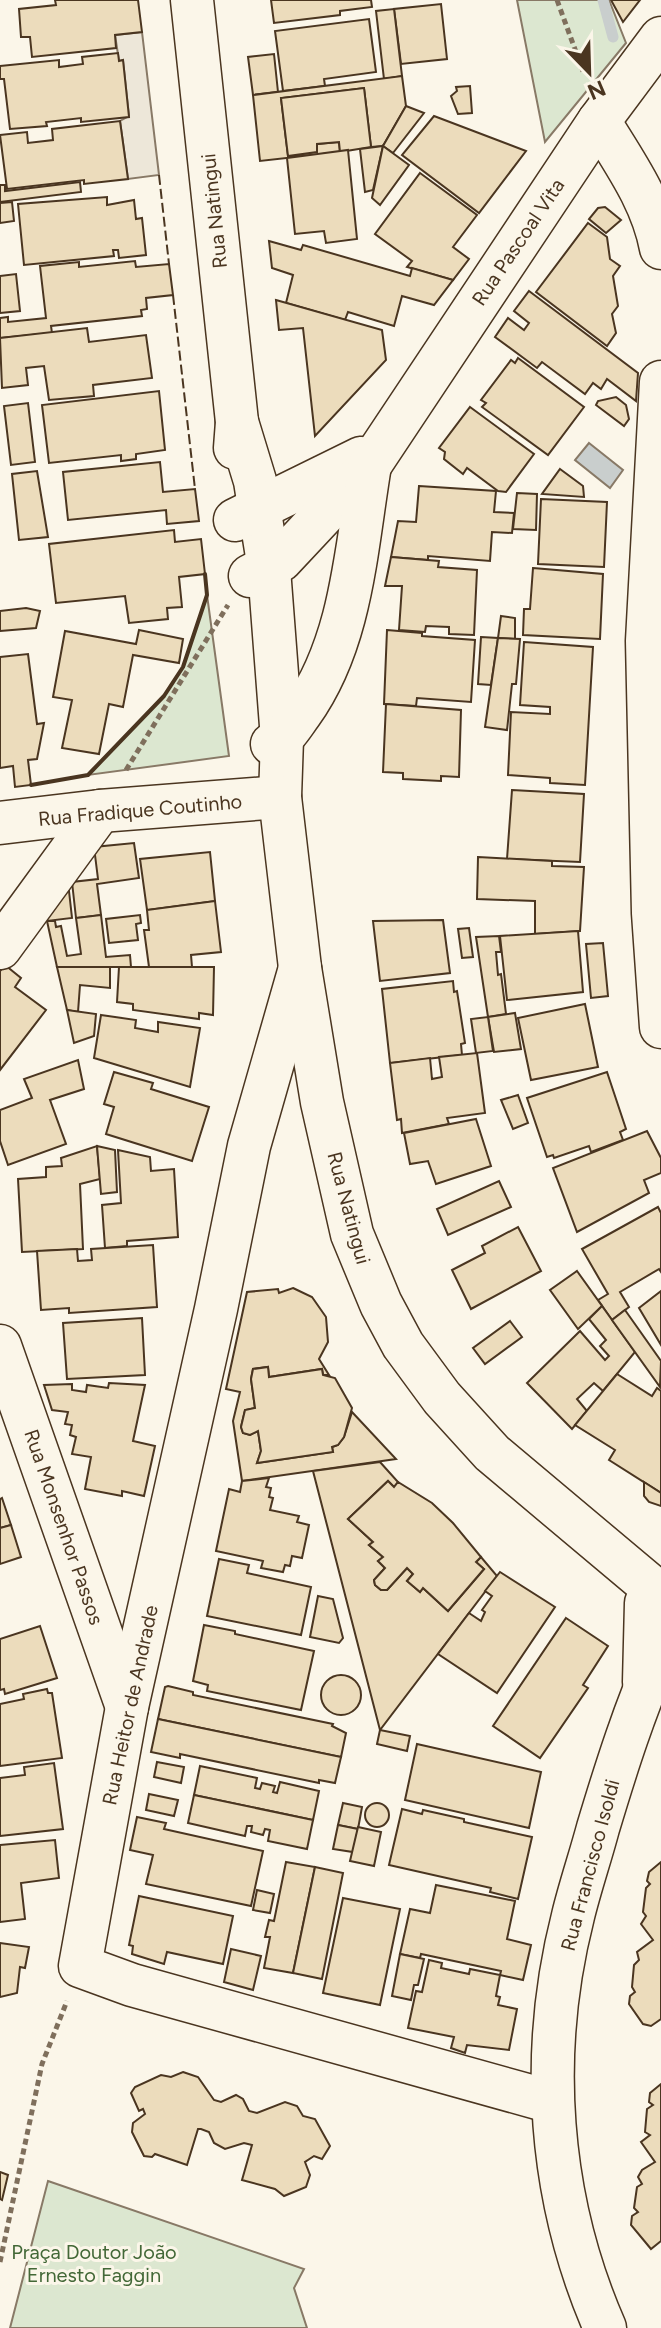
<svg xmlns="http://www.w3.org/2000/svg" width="661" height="2328" font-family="Figtree,sans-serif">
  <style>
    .green { fill: #dce7d0; stroke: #887966; stroke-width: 2 }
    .parking { fill: #ede7d9; stroke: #887966; stroke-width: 2 }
    .water { fill: #c9cecd; stroke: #887966; stroke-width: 2 }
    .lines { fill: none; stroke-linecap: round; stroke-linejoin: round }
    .stream { stroke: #c9cecd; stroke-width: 11 }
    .building { fill: #ecdcbc; stroke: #4a3520; stroke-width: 2 }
    .minor-casing { stroke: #4a3520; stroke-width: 45 }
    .path { stroke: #7f6f5c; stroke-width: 5; stroke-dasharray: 6 4; stroke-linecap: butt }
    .minor { stroke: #fbf6e9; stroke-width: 42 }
    .fence { stroke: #4a3520; stroke-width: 2; stroke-dasharray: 10 4; stroke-linecap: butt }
    .wall { stroke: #4a3520; stroke-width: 4 }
    .labels { text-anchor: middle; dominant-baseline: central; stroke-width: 6; stroke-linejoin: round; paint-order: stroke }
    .street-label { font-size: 20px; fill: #4a3520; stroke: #fbf6e9 }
    .park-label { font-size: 20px; fill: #436837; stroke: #fbf6e9 }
  </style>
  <rect width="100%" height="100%" fill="#fbf6e9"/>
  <g class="green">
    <polygon points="517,0 609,0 626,43 545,142"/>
    <polygon points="207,595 229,756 88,775 164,696 183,667"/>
    <polygon points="48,2181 304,2269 294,2288 307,2328 10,2328"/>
  </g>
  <polygon class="parking" points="142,32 159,175 128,179 120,121 129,116 123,60 119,61 115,35"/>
  <polygon class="water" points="589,443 623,470 610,488 575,460"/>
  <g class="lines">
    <polyline class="stream" points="603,0 613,37"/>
  </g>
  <g class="building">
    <polygon points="55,0 138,0 142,32 115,35 116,48 32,57 30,37 21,37 19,9 56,5"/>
    <polygon points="271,0 371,0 372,7 340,11 340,15 274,23"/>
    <polygon points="611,0 640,0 623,22"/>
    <polygon points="441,4 447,59 401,64 394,9"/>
    <polygon points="394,9 402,76 384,79 376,11"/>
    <polygon points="369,19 376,72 324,79 325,86 283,91 275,31"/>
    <polygon points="118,53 119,61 123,60 129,117 81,122 81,118 46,122 47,126 10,129 4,79 0,79 0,66 59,60 59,67 83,64 82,57"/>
    <polygon points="274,54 278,92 253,95 248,57"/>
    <polygon points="402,76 406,106 383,146 371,147 364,88 281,98 288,156 317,152 317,144 339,142 340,152 260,161 253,95"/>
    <polygon points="470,86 472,113 458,114 451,96 457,91 456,87"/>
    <polygon points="364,88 371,147 340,152 339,142 317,144 317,152 288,156 281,98"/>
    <polygon points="406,106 424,113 393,153 383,146"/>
    <polygon points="434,116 526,151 479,213 402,155"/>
    <polygon points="120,121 128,179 84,184 84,180 7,189 0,135 27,132 28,143 53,140 52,129"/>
    <polygon points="383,146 373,190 365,192 360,149"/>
    <polygon points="383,146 409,165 380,205 372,198"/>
    <polygon points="348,150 357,239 326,243 324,231 295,234 287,158"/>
    <polygon points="420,173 477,215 453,247 469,259 453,280 407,267 412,261 375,234"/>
    <polygon points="80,182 81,192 0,202 0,185 5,185 5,191"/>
    <polygon points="107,197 107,205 134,200 136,219 142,218 146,255 119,258 118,250 113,250 114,256 24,265 18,204"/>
    <polygon points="12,202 14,221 0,223 0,203"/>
    <polygon points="605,207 621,220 606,233 589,219 598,208"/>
    <polygon points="588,223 607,237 610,259 620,266 613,276 618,306 612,314 616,333 607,346 536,292"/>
    <polygon points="269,241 301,250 303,245 410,276 412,268 453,280 434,305 402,296 394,326 348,312 345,320 286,303 293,275 272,268"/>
    <polygon points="135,261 136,267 169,264 173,295 146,298 147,309 141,310 142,316 51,326 52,333 0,338 0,318 8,317 8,322 46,318 40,266 79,262 79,267"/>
    <polygon points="16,274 20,311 0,313 0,276"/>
    <polygon points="529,291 638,373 636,401 607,379 601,389 593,383 585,394 542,362 537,368 495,337 508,318 524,330 529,323 514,311"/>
    <polygon points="276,300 382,330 386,360 315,436 303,328 279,330"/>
    <polygon points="87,328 89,342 146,335 152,378 93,385 94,396 49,400 44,366 26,368 28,385 2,388 0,338"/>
    <polygon points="518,358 584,407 548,455 482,407 486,403 481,400 511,360 515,363"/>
    <polygon points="159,391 165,450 136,454 136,459 121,461 121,455 49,463 42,405"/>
    <polygon points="616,397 626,405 629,419 624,426 596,405 598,401"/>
    <polygon points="28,403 35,462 11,465 4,406"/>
    <polygon points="470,407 534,454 506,492 498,491 467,468 463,474 444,459 445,452 439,448"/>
    <polygon points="160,462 163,492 195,489 199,521 167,524 166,510 68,520 63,472"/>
    <polygon points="560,469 583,486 584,497 542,494"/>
    <polygon points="37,471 48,537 19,540 12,474"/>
    <polygon points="419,486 496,491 494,512 514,513 512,533 492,532 490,561 428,556 428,560 391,557 398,521 416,522"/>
    <polygon points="517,493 537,494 536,530 513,529"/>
    <polygon points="541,499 607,502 604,567 538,564"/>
    <polygon points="174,530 175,542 201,539 205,574 179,577 182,607 167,608 168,619 129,623 125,596 56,603 49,544"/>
    <polygon points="391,557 439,561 438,567 477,570 474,635 449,634 449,627 426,626 425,632 399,630 402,586 385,586"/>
    <polygon points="533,568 603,574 600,639 523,635 524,609 530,609"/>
    <polygon points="26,608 40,611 36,628 0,631 0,611"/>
    <polygon points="501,616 515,618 515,639 498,638"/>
    <polygon points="139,630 183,639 179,663 133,655 123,707 109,704 99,754 62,748 72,700 53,697 65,631 136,644"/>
    <polygon points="387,630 422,633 422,636 475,640 471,702 417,698 416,706 384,704"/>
    <polygon points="481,637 498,638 491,685 478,684"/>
    <polygon points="498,638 520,639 516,684 512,684 507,730 485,727"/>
    <polygon points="524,642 593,647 585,785 550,783 550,778 508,775 511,712 550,714 550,707 520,705"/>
    <polygon points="28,654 37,724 44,723 37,759 28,760 31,785 15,787 13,766 0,768 0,657"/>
    <polygon points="386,704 461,710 459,777 441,776 441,781 403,779 403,773 383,772"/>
    <polygon points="512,790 584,794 580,862 507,859"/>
    <polygon points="134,843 139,878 97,884 101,915 76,918 72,882 98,879 94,847"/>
    <polygon points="210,852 215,901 147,910 140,859"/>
    <polygon points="478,857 552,861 552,866 584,867 580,931 535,934 535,901 477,899"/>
    <polygon points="69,891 72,918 47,921 45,912 59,892"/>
    <polygon points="215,901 221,952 191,955 192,967 149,967 144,930 149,930 147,910"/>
    <polygon points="101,915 106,957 130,955 131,967 57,967 47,921 55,921 56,927 61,926 67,956 81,954 76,918"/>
    <polygon points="140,915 141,923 136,924 138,940 109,943 106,919"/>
    <polygon points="443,920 450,973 380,981 373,921"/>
    <polygon points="469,928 473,957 462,958 458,929"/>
    <polygon points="578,931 583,992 507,1000 500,936"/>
    <polygon points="499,936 501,952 496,952 498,975 501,974 506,1014 488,1017 476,937"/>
    <polygon points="603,943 608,996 591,998 586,944"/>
    <polygon points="5,965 21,978 15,987 46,1010 0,1070 0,971"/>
    <polygon points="57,967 110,967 110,988 80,985 78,1012 67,1010"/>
    <polygon points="119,967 214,967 213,1015 199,1013 199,1019 133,1010 133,1004 117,1002"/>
    <polygon points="453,981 454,992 457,991 465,1043 461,1044 462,1055 390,1063 382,989"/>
    <polygon points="585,1004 598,1067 531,1080 518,1018"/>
    <polygon points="67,1010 96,1014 94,1036 74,1043"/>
    <polygon points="515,1013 521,1049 494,1052 488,1017"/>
    <polygon points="101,1015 136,1020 135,1028 158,1032 158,1022 200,1028 190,1087 94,1058"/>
    <polygon points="488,1017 493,1051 476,1053 471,1019"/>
    <polygon points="477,1053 485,1113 447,1118 449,1124 402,1133 401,1119 397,1120 390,1063 430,1058 432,1079 442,1077 439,1057"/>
    <polygon points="78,1060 84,1089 50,1100 66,1144 8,1165 0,1141 0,1110 32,1098 24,1079"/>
    <polygon points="114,1072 153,1083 151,1089 209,1107 192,1161 106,1134 114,1107 104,1104"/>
    <polygon points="607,1072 626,1129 620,1132 623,1140 591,1152 589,1146 554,1158 553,1155 547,1157 527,1098"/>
    <polygon points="518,1095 528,1123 513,1129 501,1100"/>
    <polygon points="476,1119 491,1166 436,1184 428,1161 410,1164 404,1133"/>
    <polygon points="647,1131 661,1158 661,1173 644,1180 649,1193 577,1232 553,1168"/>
    <polygon points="97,1146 100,1179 80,1184 83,1249 22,1252 18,1179 46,1177 46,1167 62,1166 61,1158"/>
    <polygon points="97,1146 115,1150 117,1192 101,1194"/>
    <polygon points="118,1150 150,1157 151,1171 174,1169 178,1237 127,1241 127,1246 105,1248 102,1205 121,1203"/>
    <polygon points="499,1181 511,1207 448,1235 437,1209"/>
    <polygon points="658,1207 661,1213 661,1272 659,1269 620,1292 629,1307 612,1320 598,1300 608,1294 582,1249"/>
    <polygon points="518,1227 541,1271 471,1309 452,1270 485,1253 482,1246"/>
    <polygon points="153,1245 157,1307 69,1313 69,1308 41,1310 37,1251 77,1249 78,1261 92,1260 91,1249"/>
    <polygon points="577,1271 602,1306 578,1329 550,1290"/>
    <polygon points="293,1288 312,1297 326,1317 328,1342 319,1359 329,1375 323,1375 322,1369 269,1377 268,1367 253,1369 251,1379 255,1408 245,1410 241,1427 243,1433 250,1435 258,1431 261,1451 257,1463 333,1452 332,1447 338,1445 344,1437 352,1412 396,1459 242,1481 233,1421 240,1392 226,1389 247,1292 278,1289 279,1293"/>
    <polygon points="661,1291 661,1345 639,1308"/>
    <polygon points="602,1306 635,1352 603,1391 594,1383 577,1399 587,1411 572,1429 527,1383 580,1331 605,1360 609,1356 600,1346 606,1340 589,1319"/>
    <polygon points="625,1310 661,1361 660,1387 612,1320"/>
    <polygon points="142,1318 145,1375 67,1379 63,1323"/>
    <polygon points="510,1321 522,1337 485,1364 473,1348"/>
    <polygon points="268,1367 269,1377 322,1369 323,1375 335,1378 352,1408 344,1437 338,1445 332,1447 333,1452 257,1463 261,1451 258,1431 250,1435 243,1433 241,1427 245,1410 255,1408 251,1379 253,1369"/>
    <polygon points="617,1374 652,1396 657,1388 661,1391 661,1493 609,1460 615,1450 575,1425"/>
    <polygon points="109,1383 145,1385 133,1441 155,1446 144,1496 122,1491 122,1496 85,1489 91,1457 72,1454 76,1437 70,1435 72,1425 65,1424 68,1412 52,1410 44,1385 72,1384 72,1390 86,1392 87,1385 108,1388"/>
    <polygon points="380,1462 398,1482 394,1487 388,1481 348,1519 373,1542 369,1545 383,1557 378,1561 385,1568 374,1580 375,1585 381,1590 387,1590 407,1568 413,1574 407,1581 420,1592 423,1588 448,1611 484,1569 476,1562 481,1557 497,1576 380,1730 313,1471"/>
    <polygon points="269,1478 266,1487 271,1488 269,1497 273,1498 270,1510 299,1516 297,1522 309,1525 302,1558 292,1556 290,1566 285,1565 283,1572 261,1568 263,1561 216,1551 229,1489 240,1492 242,1481"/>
    <polygon points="388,1481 394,1487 398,1482 432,1503 453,1523 481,1557 476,1562 484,1569 448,1611 423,1588 420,1592 407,1581 413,1574 407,1568 387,1590 381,1590 375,1585 374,1580 385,1568 378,1561 383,1557 369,1545 373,1542 348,1519"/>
    <polygon points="644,1482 661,1493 661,1506 649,1502 644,1496"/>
    <polygon points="2,1498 11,1525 0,1528 0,1499"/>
    <polygon points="11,1525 21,1557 0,1564 0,1528"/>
    <polygon points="219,1559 249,1565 247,1573 311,1587 301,1635 207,1616"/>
    <polygon points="500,1572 555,1607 497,1693 438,1654 469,1613 481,1621 485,1612 482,1610 492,1596 485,1591"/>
    <polygon points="318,1596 333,1599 343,1638 339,1643 310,1637"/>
    <polygon points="566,1618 608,1646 583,1685 588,1688 540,1758 493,1726"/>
    <polygon points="204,1625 235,1631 235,1634 314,1651 301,1710 207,1691 208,1685 193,1681"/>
    <polygon points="40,1626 57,1678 5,1694 4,1689 0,1690 0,1639"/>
    <circle cx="341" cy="1695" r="20"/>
    <polygon points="168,1686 193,1692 193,1695 333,1724 332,1726 346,1733 341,1757 158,1719 165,1687"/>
    <polygon points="47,1689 48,1693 52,1693 62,1758 0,1766 0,1704 24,1699 23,1694"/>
    <polygon points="158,1719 341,1757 335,1783 319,1780 319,1783 180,1754 180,1758 151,1752"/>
    <polygon points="380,1730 410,1736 407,1751 377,1744"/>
    <polygon points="417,1744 541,1772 529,1828 405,1800"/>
    <polygon points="157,1762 184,1767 181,1783 154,1777"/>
    <polygon points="54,1763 63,1829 0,1836 0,1778 25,1775 24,1767"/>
    <polygon points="200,1766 257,1778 255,1788 260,1789 262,1783 275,1786 273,1792 277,1793 280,1782 319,1791 313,1820 194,1795"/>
    <polygon points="149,1794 178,1800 174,1816 146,1810"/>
    <polygon points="194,1795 313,1820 307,1849 268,1841 270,1830 265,1829 263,1835 251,1832 252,1826 247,1826 245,1836 188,1823"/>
    <polygon points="343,1803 362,1807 358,1829 338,1825"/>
    <circle cx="377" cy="1815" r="12"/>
    <polygon points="402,1809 422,1814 423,1810 464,1819 464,1822 532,1837 518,1899 490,1892 491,1888 389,1865"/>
    <polygon points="137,1817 166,1823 164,1829 263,1851 251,1906 146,1884 153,1855 130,1850"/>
    <polygon points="338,1825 358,1829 353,1852 333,1849"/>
    <polygon points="358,1827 381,1832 374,1866 350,1861"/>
    <polygon points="55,1840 59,1878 21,1883 25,1919 0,1922 0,1845"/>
    <polygon points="286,1862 315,1867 293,1973 264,1968 270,1937 265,1937 269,1920 274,1921"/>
    <polygon points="661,1862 661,2019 651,2026 643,2024 629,2004 630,1996 635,1992 632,1987 634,1965 639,1960 637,1952 653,1940 641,1924 646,1916 643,1912 646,1888 650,1884 647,1881 649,1872"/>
    <polygon points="315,1867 343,1873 322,1979 293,1973"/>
    <polygon points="436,1885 515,1901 507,1939 531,1945 523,1980 500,1975 501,1971 421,1954 420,1958 400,1954 410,1909 430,1913"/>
    <polygon points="257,1890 274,1894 270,1913 253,1910"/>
    <polygon points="139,1896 233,1916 223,1964 167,1952 164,1964 132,1954 133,1946 129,1945"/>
    <polygon points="343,1898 400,1909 380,2005 323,1993"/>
    <polygon points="0,1943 29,1947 25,1968 20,1967 17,1993 0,1997"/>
    <polygon points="231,1949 261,1956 253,1990 224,1982"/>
    <polygon points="400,1954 424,1959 418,1985 414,1985 411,2000 392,1996"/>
    <polygon points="429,1960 442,1963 441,1968 469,1974 470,1969 500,1975 496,1996 500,1997 498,2005 517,2009 509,2050 467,2045 465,2053 451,2048 454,2037 408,2028 416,1991 422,1992"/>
    <polygon points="183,2072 198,2077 214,2100 221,2102 236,2095 243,2099 249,2111 257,2113 285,2102 297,2106 303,2116 315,2119 330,2146 322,2159 314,2156 305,2162 310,2175 306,2187 284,2196 275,2189 242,2180 252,2145 244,2143 225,2149 214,2143 209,2132 201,2129 198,2129 187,2165 155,2154 152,2157 144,2156 132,2132 133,2123 145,2114 143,2109 139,2111 131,2093 135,2087 161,2075 171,2077"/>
    <polygon points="661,2084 661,2241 651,2249 631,2225 632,2216 638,2212 634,2208 637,2187 642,2184 638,2177 642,2170 655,2162 641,2142 650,2135 645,2132 647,2109 653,2105 649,2102 650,2093"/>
    <polygon points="0,2172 8,2175 2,2200 0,2199"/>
  </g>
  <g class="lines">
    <defs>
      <g id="minor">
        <polyline points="192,0 237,422 235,448"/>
        <path d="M599,121C624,162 652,200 661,248"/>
        <polyline points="661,382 647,641 653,913 661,1027"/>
        <polyline points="237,422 255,481 269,569 282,739 280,797 300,968 322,1102 352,1234 381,1304 403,1345 442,1398 492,1453 648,1584"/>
        <polyline points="235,520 361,458"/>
        <polyline points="250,576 281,560 370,465 599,121 661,38"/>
        <path d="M272,744C286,737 292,725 301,713C352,642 356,549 370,465"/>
        <polyline points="0,823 100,811 280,797"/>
        <polyline points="0,948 100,811"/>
        <polyline points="300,968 249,1146 216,1309 127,1707 80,1966 132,1985 552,2102"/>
        <polyline points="0,1346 127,1707"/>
        <polyline points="644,1682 646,1603"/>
        <path d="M605,2328C548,2198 538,2053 573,1916C580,1887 590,1858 598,1828C616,1768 635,1708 661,1650"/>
      </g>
    </defs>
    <use href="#minor" class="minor-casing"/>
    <g class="path">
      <polyline points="557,0 584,74"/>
      <polyline points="126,770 228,605"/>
      <polyline points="0,2262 42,2064 67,2001"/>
    </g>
    <use href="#minor" class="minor"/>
    <g class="fence">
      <polyline points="159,175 169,264"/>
      <polyline points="173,295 195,489"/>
    </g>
    <polyline class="wall" points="31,785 88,775 164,696 183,667 207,595 205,574"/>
  </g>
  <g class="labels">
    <g class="street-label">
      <text transform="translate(214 211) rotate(-96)">Rua Natingui</text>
      <text transform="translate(518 242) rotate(-56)">Rua Pascoal Vita</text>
      <text transform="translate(140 810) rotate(-5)">Rua Fradique Coutinho</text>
      <text transform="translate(349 1208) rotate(75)">Rua Natingui</text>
      <text transform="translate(64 1527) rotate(71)">Rua Monsenhor Passos</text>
      <text transform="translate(130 1705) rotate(-78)">Rua Heitor de Andrade</text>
      <text transform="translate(590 1865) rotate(-75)">Rua Francisco Isoldi</text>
    </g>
    <g class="park-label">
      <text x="94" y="2252">Praça Doutor João<tspan x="94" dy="23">Ernesto Faggin</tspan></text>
    </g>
  </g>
  <g transform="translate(589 72) rotate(157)" stroke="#fbf6e9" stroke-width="6" paint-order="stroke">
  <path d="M0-6L14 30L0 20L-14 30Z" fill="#4a3520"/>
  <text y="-12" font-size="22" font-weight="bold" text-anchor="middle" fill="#4a3520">N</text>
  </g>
</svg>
